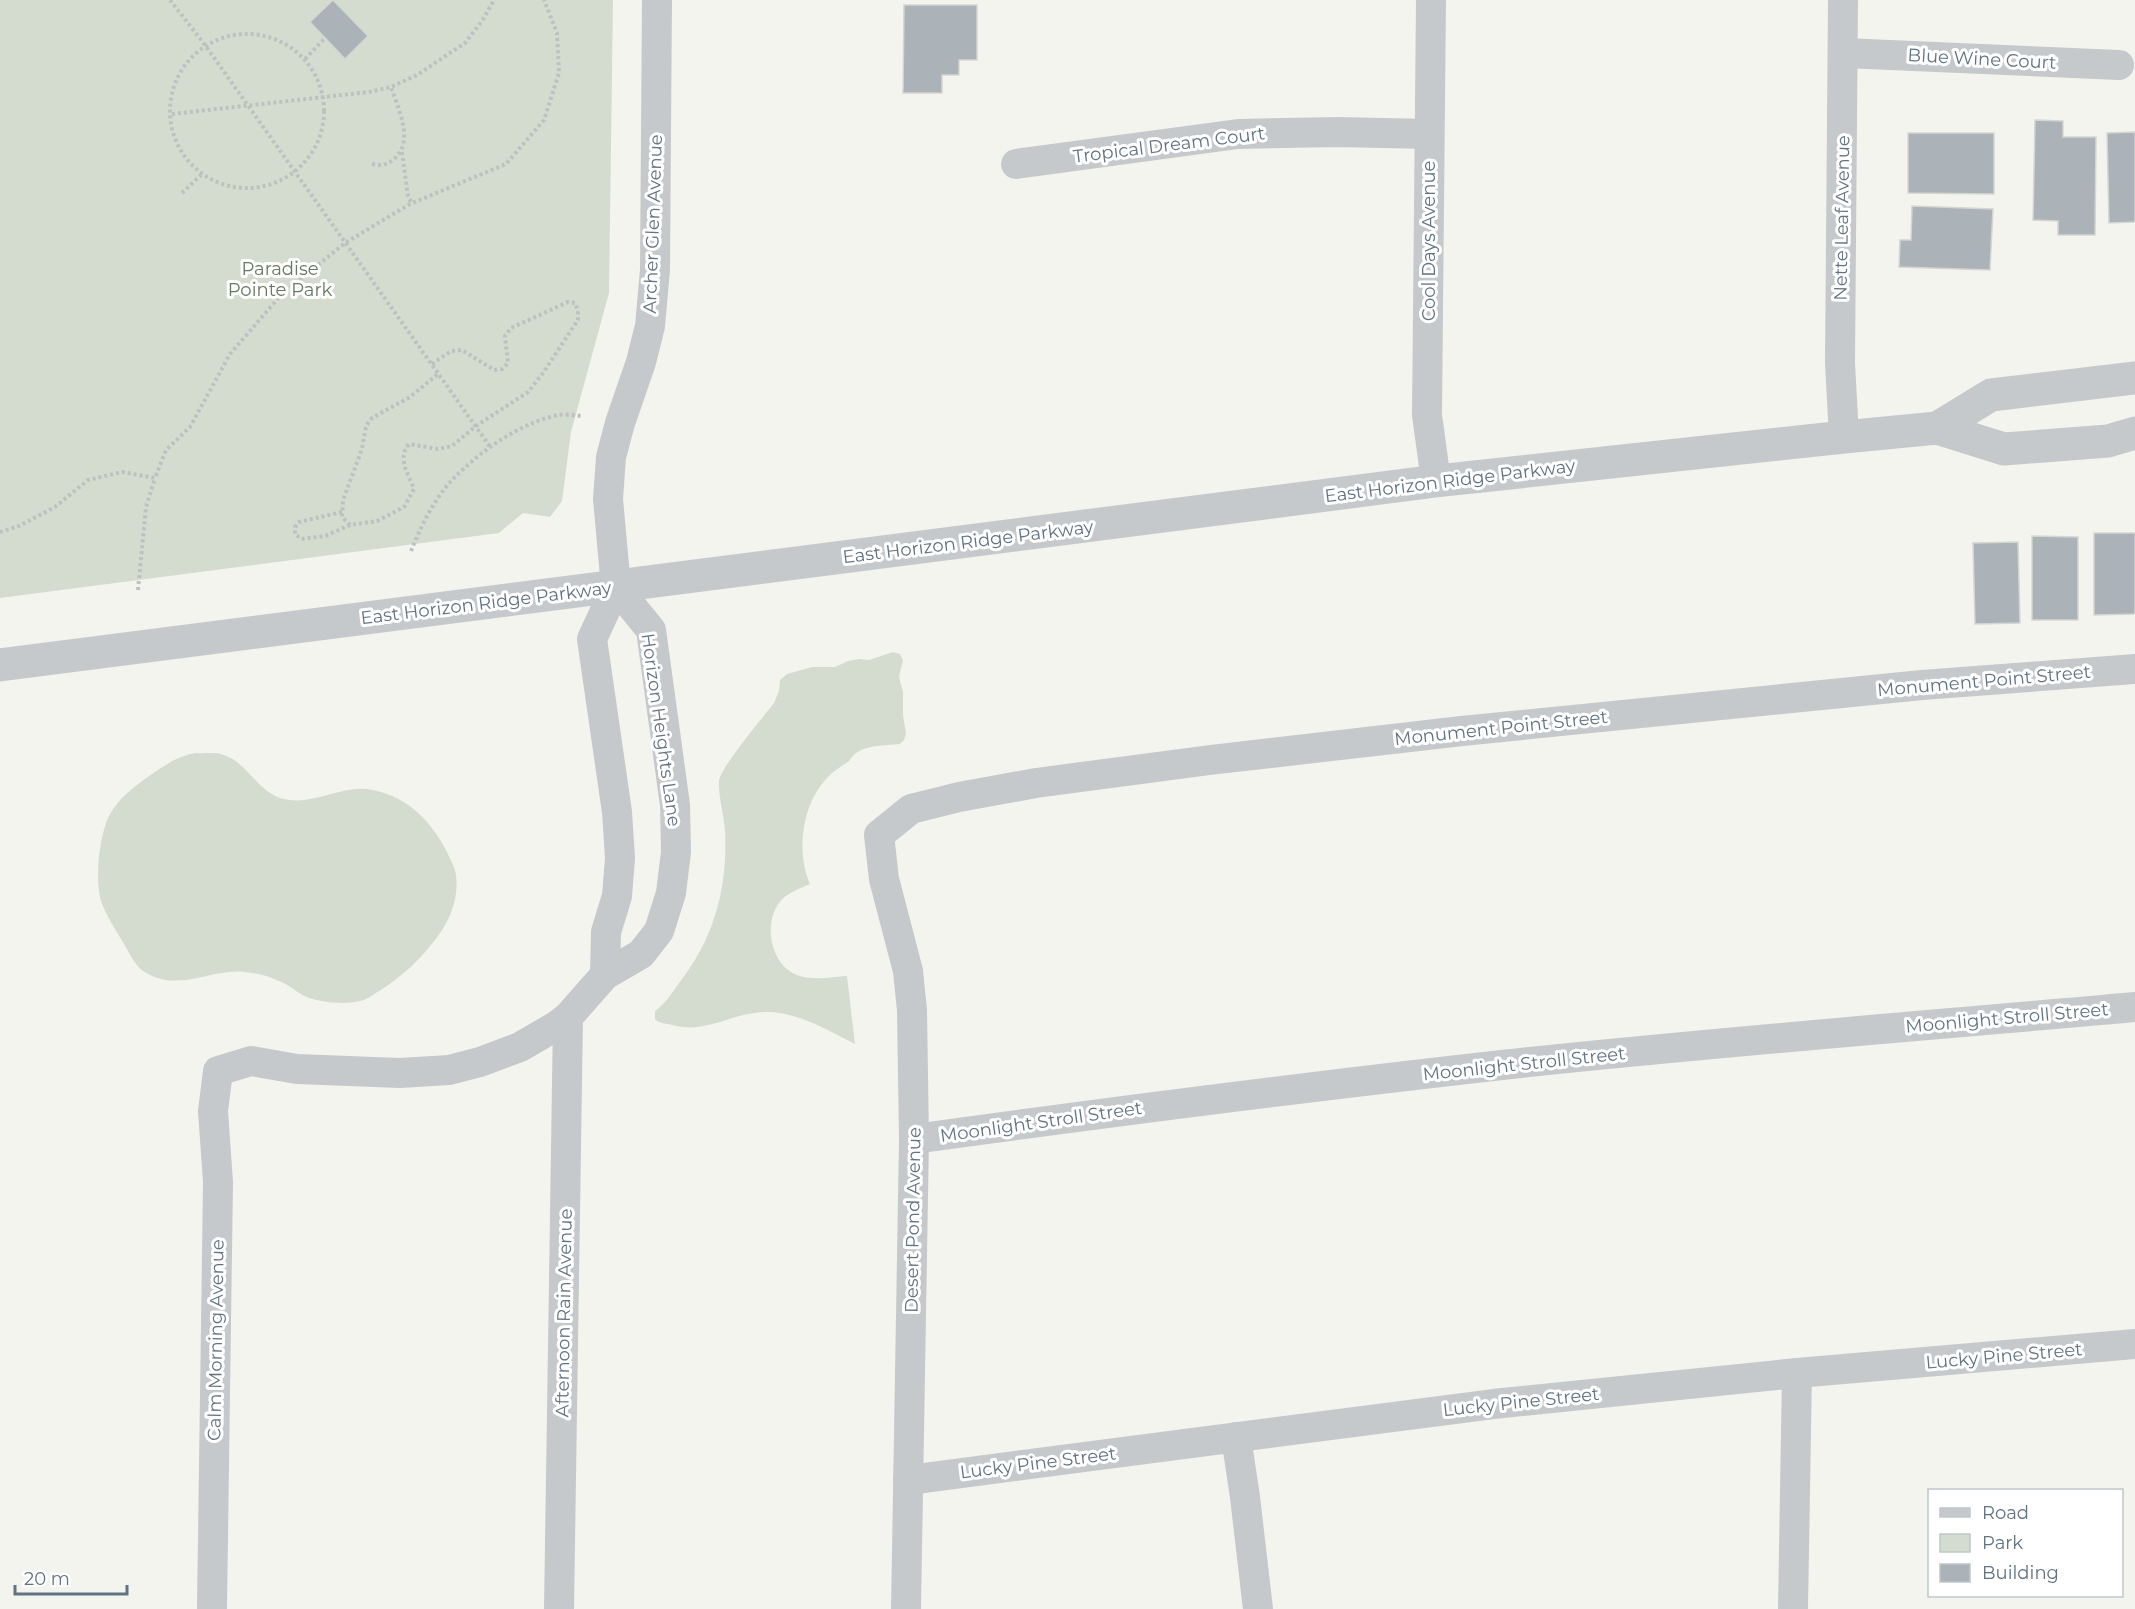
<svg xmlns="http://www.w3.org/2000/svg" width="2135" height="1609" font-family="Montserrat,sans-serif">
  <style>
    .green { fill: #d4dcd0 }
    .building { fill: #abb3b8; stroke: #d5d5d2; stroke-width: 1.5 }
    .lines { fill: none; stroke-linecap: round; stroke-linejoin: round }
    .path { stroke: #bec0c2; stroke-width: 4; stroke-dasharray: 3 3; stroke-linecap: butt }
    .minor { stroke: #c6c9cc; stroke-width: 30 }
    .tertiary { stroke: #c6c9cc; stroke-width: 33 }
    .labels { text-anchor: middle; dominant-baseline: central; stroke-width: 6; stroke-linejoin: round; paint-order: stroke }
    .street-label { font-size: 18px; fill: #607383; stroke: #fff }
    .park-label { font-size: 18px; fill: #657a5f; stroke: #fff }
  </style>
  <rect width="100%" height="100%" fill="#f4f4ef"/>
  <g class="green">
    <polygon points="0,0 613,0 609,293 571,432 562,501 550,517 523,513 499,533 0,598"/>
    <path d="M893,652L900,654L903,660L899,677L903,692V715L906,734L904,740L900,744C885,746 868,744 855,754C854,754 850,760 849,761C843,766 836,769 830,775C803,800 795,850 810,884C799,889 786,893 779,903C763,925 771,965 797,975C812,981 832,977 847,976L855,1044C827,1030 800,1013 768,1012C734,1011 706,1035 672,1025C665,1023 660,1024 655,1019V1011C666,1003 671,994 679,983C714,939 728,887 725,831C724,816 718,794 719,781C720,768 763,717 774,703L779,691L780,680L787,674L812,667H835L848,661L859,659L869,660Z"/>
    <path d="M196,753C204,754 213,752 221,754C246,760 256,790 280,798C312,808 342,783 373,790C408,797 431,821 447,852C450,859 455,867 456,875C459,896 451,919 438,936C422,958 404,975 381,990C375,993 369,998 364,1000C349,1005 324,1003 309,998C298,994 290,985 279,981C269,976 256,973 245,972C210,968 178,994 143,971C134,965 127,948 121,939C114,928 107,916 102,904C94,881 99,837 109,816C118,798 136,785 152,774C167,764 178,756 196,753Z"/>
  </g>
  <g class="building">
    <polygon points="333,0 368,36 345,59 310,22"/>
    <polygon points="904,5 977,5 977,60 959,60 959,75 942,75 942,93 903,93"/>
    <polygon points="2035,120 2063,121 2063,137 2096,137 2095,235 2058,235 2058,221 2033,220"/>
    <polygon points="2135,132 2135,222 2109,223 2107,133"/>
    <polygon points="1908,133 1994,133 1994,194 1908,193"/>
    <polygon points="1912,206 1993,209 1990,270 1899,267 1900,240 1911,240"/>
    <polygon points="2094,533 2135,533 2135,614 2094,615"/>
    <polygon points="2032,536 2078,537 2078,620 2032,620"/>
    <polygon points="2018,542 2020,623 1975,624 1973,543"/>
  </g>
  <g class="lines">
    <g class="path">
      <polyline points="170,0 205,45 491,448"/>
      <circle cx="247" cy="111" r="77"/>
      <polyline points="305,59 325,38"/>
      <polyline points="172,114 369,92 391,87 417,75 465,43 482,21 494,0"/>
      <polyline points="402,152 408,197 412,203"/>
      <path d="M372,164C381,166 387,165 394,159C415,141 398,109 391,87"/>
      <polyline points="182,193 201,175"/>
      <path d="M432,364L451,351L462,350L494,370L502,369L508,363L505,336L511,328L568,302L575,303L578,311V320L543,373L528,392L476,426L452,446L438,449L409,444C397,458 408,474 414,489L404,507L377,521L350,525L342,517L343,500L362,449L366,426L372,418L410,397L438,374"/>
      <polyline points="342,512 299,522 295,527 295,534 301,539 325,536 350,525"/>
      <polyline points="0,532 19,526 55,507 88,480 122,472 155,478 166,450 190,427 230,354 281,295 345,243 410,204 506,164 544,120 559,73 557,33 544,0"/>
      <path d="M411,551C421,526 434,499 453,479C480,451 520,423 558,415C566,414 574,415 581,416"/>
      <polyline points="138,590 146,507 155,478"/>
    </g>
    <g class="minor">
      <polyline points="1431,0 1427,415 1436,481"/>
      <polyline points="1843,0 1840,363 1844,437"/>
      <polyline points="1844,53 2119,65"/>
      <polyline points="1016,164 1238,134 1338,132 1429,134"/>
      <polyline points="605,975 606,932 617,896 620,858 617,812 592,639 616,587 608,499 611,457 620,423 641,362 650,326 655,270 657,0"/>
      <path d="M914,1139C1110,1112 1306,1087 1502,1065C1713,1042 1924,1026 2135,1007"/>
      <polyline points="1236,1437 1245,1497 1258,1609"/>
      <polyline points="908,1480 1493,1404 1797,1373 2135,1344"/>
      <polyline points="212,1609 218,1182 213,1111 218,1071 251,1061 297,1069 400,1073 449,1070 480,1062 520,1047 556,1026 568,1017 605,975 641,954 659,931 671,893 676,852 675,805 651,630 616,587"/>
      <polyline points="559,1609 568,1017"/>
      <polyline points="906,1609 914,1139 912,1010 908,971 884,879 879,835 911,809 959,797 1036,783 1210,760 1462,731 1922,685 2135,669"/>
      <polyline points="1793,1609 1797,1373"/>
    </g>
    <g class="tertiary">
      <polyline points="1937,428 1991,395 2135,378"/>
      <polyline points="0,665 1436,481 1844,437 1937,428 2004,449 2108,441 2135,433"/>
    </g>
  </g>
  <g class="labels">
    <g class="street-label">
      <text transform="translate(1982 59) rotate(3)">Blue Wine Court</text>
      <text transform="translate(1169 145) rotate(-7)">Tropical Dream Court</text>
      <text transform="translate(1842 218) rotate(-89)">Nette Leaf Avenue</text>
      <text transform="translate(653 224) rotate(-88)">Archer Glen Avenue</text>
      <text transform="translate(1429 241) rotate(-90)">Cool Days Avenue</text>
      <text transform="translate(1450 481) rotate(-7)">East Horizon Ridge Parkway</text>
      <text transform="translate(968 542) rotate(-7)">East Horizon Ridge Parkway</text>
      <text transform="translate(486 603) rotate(-7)">East Horizon Ridge Parkway</text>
      <text transform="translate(1984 681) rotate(-5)">Monument Point Street</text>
      <text transform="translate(1501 728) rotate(-6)">Monument Point Street</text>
      <text transform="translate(661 730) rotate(82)">Horizon Heights Lane</text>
      <text transform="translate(2007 1018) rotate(-5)">Moonlight Stroll Street</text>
      <text transform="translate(1524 1064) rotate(-6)">Moonlight Stroll Street</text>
      <text transform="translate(1041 1122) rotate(-8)">Moonlight Stroll Street</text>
      <text transform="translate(913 1220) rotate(-89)">Desert Pond Avenue</text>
      <text transform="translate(564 1313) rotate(-89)">Afternoon Rain Avenue</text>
      <text transform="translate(216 1340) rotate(-89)">Calm Morning Avenue</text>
      <text transform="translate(2004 1356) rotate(-5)">Lucky Pine Street</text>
      <text transform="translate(1521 1402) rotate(-6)">Lucky Pine Street</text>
      <text transform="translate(1038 1463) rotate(-7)">Lucky Pine Street</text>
    </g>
    <g class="park-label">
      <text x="280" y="269">Paradise<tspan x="280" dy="21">Pointe Park</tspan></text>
    </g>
  </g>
  <rect x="1928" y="1489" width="195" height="108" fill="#ffffff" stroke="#bfc7cd" stroke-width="1.5"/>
  <rect x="1940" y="1508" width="30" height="9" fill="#c6c9cc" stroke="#bfc7cd" stroke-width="1.5"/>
  <text x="1982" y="1519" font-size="18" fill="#607383">Road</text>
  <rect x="1940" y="1534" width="30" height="18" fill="#d4dcd0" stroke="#bfc7cd" stroke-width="1.5"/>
  <text x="1982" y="1549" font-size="18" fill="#607383">Park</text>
  <rect x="1940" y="1564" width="30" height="18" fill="#abb3b8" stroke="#bfc7cd" stroke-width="1.5"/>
  <text x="1982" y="1579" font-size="18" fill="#607383">Building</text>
  <path d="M15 1585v9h112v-9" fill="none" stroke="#607383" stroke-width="3"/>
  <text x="24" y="1585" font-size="18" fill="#607383" stroke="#ffffff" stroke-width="4.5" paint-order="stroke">20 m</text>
</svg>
